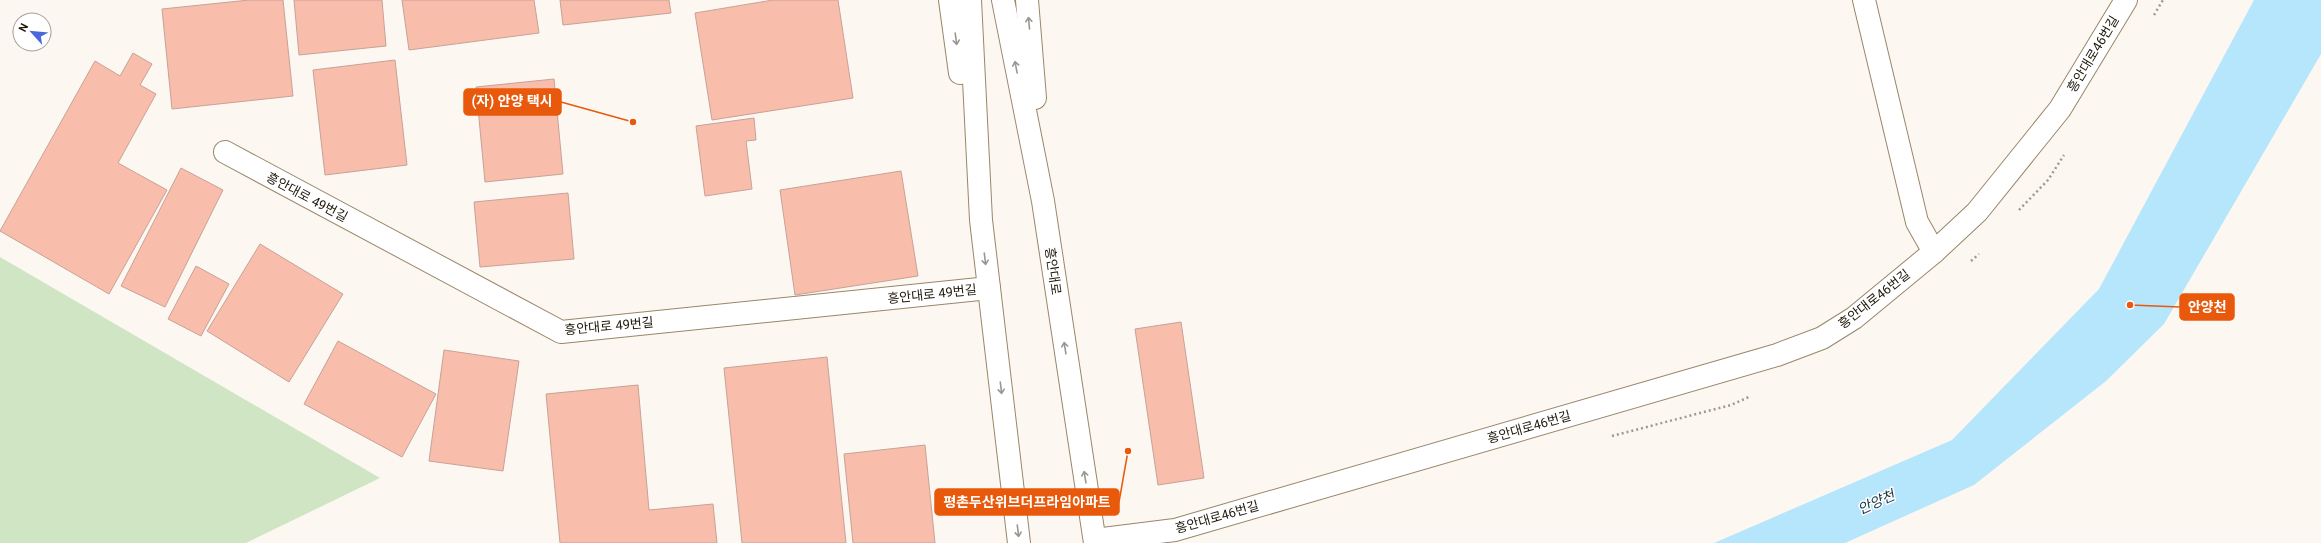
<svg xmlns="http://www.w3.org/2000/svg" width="2321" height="543" font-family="Roboto,'Noto Sans KR',sans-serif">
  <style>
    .green { fill: #d0e5c4 }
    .water { fill: #b6e6fc }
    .building { fill: #f8bdab; stroke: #c7a297 }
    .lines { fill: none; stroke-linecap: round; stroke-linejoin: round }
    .minor-casing { stroke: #998669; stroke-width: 24 }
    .major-casing { stroke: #998669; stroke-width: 24 }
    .path { stroke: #9f9990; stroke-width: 2.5; stroke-dasharray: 2 3; stroke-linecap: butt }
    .minor { stroke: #fff; stroke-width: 22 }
    .major { stroke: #fff; stroke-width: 22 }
    .oneway { stroke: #9a9791 }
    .labels { text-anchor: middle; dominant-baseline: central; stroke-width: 3; stroke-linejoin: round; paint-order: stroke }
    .street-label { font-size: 13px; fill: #1e170b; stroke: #fff }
    .water-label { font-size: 14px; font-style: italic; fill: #15323e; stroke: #fff }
    .leader { fill: none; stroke: #e8590c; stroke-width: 1.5 }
    .callout-dot { fill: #e8590c; stroke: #fff; stroke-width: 1.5 }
    .callout { fill: #e8590c; stroke: #e8590c; stroke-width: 1.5 }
    .callout-label { font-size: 14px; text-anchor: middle; font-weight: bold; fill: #fff }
  </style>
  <rect width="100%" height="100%" fill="#fcf7f1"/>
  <polygon class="green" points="0,257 380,478 246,543 0,543"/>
  <polygon class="water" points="2254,0 2321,0 2321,54 2164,324 2106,381 1974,485 1845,543 1714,543 1952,440 2099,289"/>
  <g class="building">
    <polygon points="249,0 283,0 293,96 172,109 162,9"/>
    <polygon points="294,0 382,0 386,46 299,55"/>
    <polygon points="402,0 534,0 539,33 409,50"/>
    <polygon points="560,0 669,0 671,13 563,25"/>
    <polygon points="773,0 838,0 853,98 712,120 695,13"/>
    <polygon points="133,53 152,64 140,85 156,94 118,163 167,190 109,294 0,231 95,61 120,76"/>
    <polygon points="395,60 407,165 325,175 313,70"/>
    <polygon points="554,79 563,174 485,182 476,87"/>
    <polygon points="754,118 756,140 746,141 752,189 705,196 696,126"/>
    <polygon points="181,168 223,190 165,307 121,286"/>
    <polygon points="901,171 918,276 795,295 780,190"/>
    <polygon points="568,193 574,259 480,267 474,202"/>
    <polygon points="260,244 343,294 289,382 207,331"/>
    <polygon points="196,266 229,284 201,336 168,319"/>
    <polygon points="1181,322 1204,478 1158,485 1135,329"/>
    <polygon points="338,341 436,394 402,457 304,404"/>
    <polygon points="444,350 519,361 503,471 429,461"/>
    <polygon points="827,357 846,543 742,543 724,368"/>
    <polygon points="638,385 649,510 713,504 717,543 560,543 546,394"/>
    <polygon points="925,445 935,543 853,543 844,454"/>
  </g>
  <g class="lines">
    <defs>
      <g id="minor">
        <polyline points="1864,0 1917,222 1934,252"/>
        <polyline points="225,152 561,332 989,288"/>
        <polyline points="1095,540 1175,530 1777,355 1822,338 1854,318 1934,252 1977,212 2060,109 2126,0"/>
      </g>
      <g id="major">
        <polyline points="950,0 960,73"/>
        <polyline points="970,0 981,220 1019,543"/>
        <polyline points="1003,0 1043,201 1095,543"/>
        <polyline points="1027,0 1035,98"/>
      </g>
    </defs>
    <use href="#minor" class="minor-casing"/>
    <use href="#major" class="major-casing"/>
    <g class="path">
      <polyline points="2154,15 2163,0"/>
      <polyline points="2019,210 2048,180 2064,155"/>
      <polyline points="1971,261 1979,254"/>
      <polyline points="1612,436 1731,405 1751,396"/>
    </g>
    <use href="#minor" class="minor"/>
    <use href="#major" class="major"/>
  </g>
  <defs><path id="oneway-shaft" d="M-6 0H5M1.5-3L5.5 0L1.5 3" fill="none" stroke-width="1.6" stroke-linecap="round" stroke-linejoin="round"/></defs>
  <g class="oneway">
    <use href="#oneway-shaft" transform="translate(1029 23) rotate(-95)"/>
    <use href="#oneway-shaft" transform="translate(956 39) rotate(82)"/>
    <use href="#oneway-shaft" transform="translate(1016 67) rotate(-101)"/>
    <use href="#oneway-shaft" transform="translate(985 259) rotate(83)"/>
    <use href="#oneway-shaft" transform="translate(1065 348) rotate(-99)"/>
    <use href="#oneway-shaft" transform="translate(1001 388) rotate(83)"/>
    <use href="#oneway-shaft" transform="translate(1085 477) rotate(-99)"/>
    <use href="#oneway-shaft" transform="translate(1018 531) rotate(83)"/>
  </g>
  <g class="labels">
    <g class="street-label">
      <text transform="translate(2093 54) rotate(-59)">흥안대로46번길</text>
      <text transform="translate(307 197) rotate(28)">흥안대로 49번길</text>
      <text transform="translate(1053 271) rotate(82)">흥안대로</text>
      <text transform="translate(932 294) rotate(-6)">흥안대로 49번길</text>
      <text transform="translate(1874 299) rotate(-38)">흥안대로46번길</text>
      <text transform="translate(609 326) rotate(-5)">흥안대로 49번길</text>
      <text transform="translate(1529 427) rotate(-16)">흥안대로46번길</text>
      <text transform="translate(1217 517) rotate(-16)">흥안대로46번길</text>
    </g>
    <g class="water-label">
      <text transform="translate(1876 502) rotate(-24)">안양천</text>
    </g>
  </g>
  <path class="leader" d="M633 122L561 102M2130 305L2180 307M1128 451L1119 502"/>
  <g class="callout-dot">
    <circle cx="633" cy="122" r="4"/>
    <circle cx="2130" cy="305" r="4"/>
    <circle cx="1128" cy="451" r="4"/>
  </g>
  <g class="callout">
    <rect x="464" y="89" width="97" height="26" rx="4"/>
    <rect x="2180" y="294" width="54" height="26" rx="4"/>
    <rect x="935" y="489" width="184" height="26" rx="4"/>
  </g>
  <g class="callout-label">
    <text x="512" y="106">(자) 안양 택시</text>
    <text x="2207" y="312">안양천</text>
    <text x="1027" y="507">평촌두산위브더프라임아파트</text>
  </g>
  <g transform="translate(32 32) rotate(297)"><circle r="19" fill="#ffffff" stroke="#a5a29d"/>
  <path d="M0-3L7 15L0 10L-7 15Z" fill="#4a68dc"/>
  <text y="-6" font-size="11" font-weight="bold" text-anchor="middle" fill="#1e170b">N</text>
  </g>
</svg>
